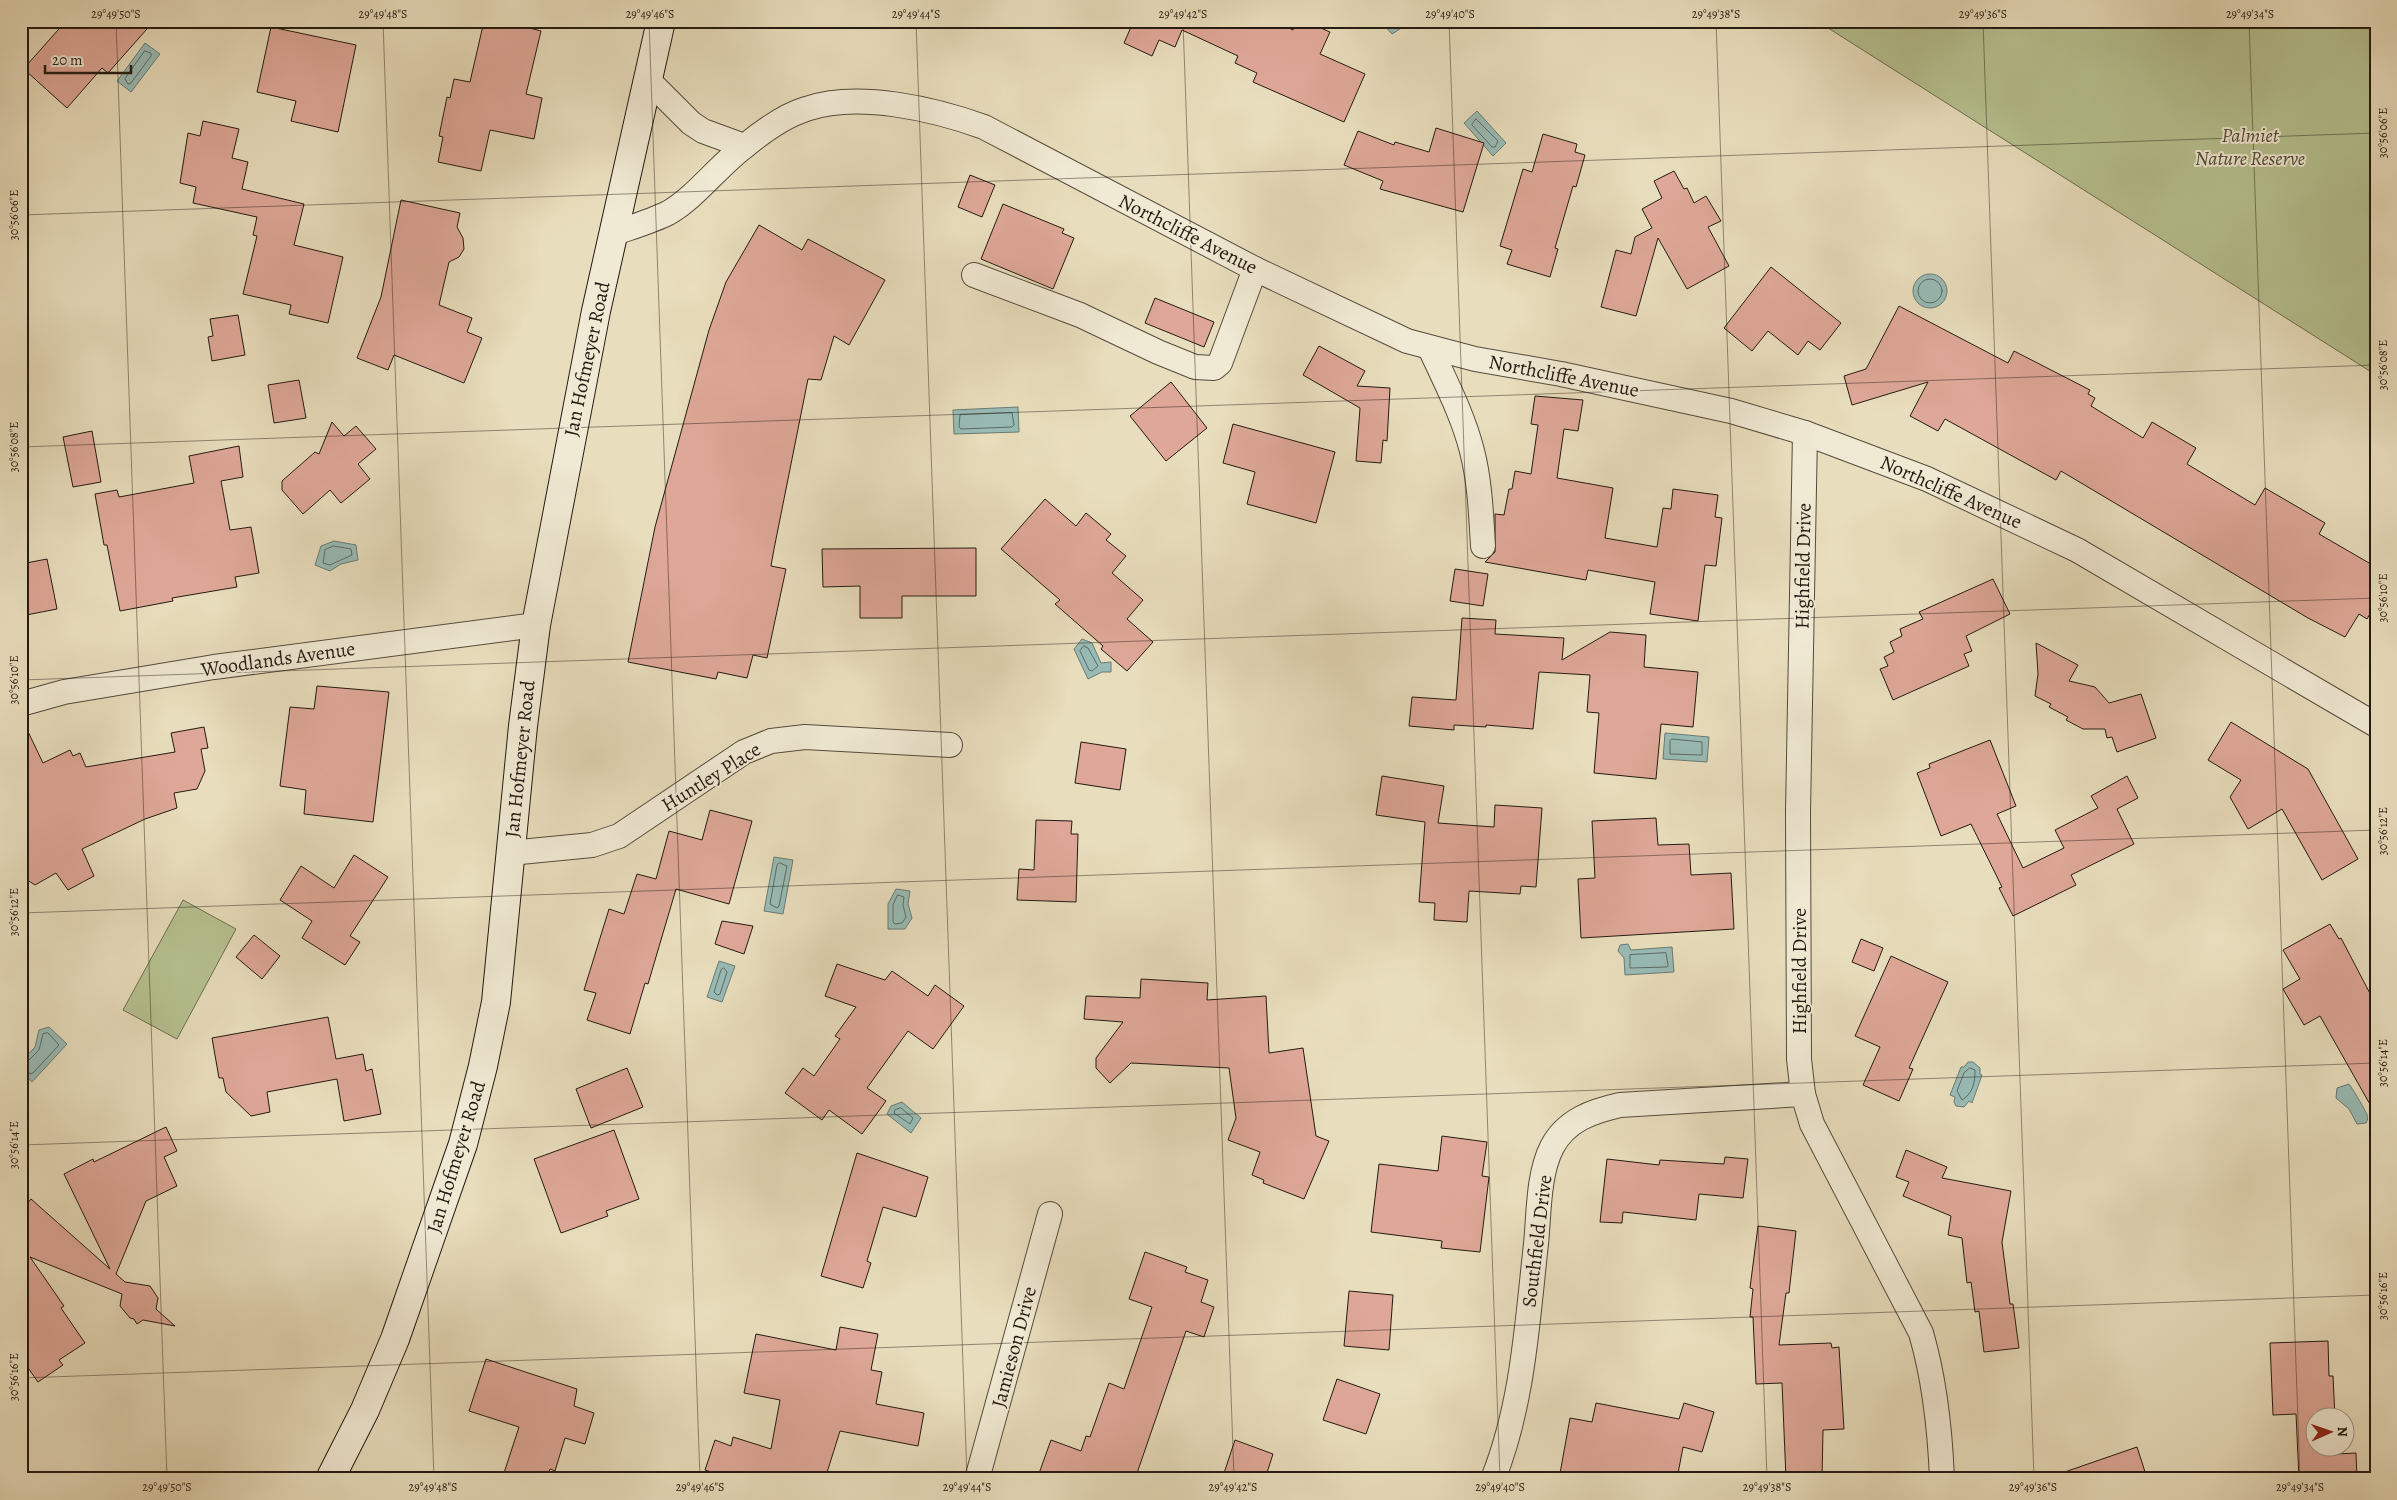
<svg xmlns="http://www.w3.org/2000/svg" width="2397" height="1500" font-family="Alegreya,serif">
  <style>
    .green { fill: #b6c190; stroke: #6d6e51 }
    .water { fill: #98bbb5; stroke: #6a7b74 }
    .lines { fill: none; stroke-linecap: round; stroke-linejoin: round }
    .shore { stroke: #5e6a64; stroke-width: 1 }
    .building { fill: #dea797; stroke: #241a12 }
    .street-casing { stroke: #554b3c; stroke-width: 26 }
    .secondary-casing { stroke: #241a12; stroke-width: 30 }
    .street { stroke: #f0e9d3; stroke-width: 24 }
    .secondary { stroke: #f0e9d3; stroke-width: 28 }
    .ticks { fill: none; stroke: #241a12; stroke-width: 1; stroke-opacity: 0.45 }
    .labels { text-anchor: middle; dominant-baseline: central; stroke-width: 4; stroke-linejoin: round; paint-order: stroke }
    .park-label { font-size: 20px; font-style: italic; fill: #504c38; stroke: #f0e9d3 }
    .street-label { font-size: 20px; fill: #241a12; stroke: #f0e9d3 }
    .neatline { fill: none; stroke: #241a12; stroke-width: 2 }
    .ticks-label { font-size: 12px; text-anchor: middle; fill: #241a12 }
  </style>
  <rect width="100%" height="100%" fill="#e8ddbc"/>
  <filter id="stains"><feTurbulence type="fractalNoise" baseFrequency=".004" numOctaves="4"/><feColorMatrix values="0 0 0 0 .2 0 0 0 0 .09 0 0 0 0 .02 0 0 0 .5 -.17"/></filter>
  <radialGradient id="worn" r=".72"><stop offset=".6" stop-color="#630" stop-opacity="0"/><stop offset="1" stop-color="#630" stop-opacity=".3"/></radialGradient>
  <g class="green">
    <polygon points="1817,21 2376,21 2376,375"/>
    <polygon points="183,900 236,929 177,1039 123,1010"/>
  </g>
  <g class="water">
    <polygon points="1380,21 1400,21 1403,27 1392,34"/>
    <polygon points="145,43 160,54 131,92 117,81"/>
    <polygon points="1477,111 1506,143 1493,156 1464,123"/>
    <circle cx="1930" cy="291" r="17"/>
    <polygon points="1018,407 1019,432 954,434 953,410"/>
    <polygon points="334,541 356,545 358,560 341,564 330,571 315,565 321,546"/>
    <polygon points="1082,639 1092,643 1101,663 1111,662 1111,672 1102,672 1088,679 1074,649"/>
    <polygon points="1665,733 1709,737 1707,762 1663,759"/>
    <polygon points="774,857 793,860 783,914 764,911"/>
    <polygon points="896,889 910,891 908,904 912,918 905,929 888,929 888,904"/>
    <polygon points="1628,944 1631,950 1672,947 1674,972 1625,975 1624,958 1618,951 1620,945"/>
    <polygon points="719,961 735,966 722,1002 707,997"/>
    <polygon points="49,1027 67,1044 32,1082 21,1072 21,1062 35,1047 39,1030"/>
    <polygon points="1968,1062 1973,1062 1980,1068 1980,1074 1982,1075 1972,1103 1969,1101 1964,1107 1956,1106 1954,1102 1955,1097 1950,1095 1961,1067 1964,1067"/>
    <path d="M2349,1084C2351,1086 2366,1111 2367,1115C2368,1119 2368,1119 2366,1123L2357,1124L2349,1109L2336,1098L2337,1088Z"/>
    <polygon points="902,1102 921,1118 911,1133 887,1114 891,1106"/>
  </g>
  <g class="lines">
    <g class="shore">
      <polygon points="145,51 151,53 151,56 131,83 128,84 125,79"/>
      <polygon points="1476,119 1498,141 1495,147 1492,147 1472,125"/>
      <circle cx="1930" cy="291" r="12"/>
      <polygon points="1012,413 1014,425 1012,427 961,429 959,427 960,415"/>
      <polygon points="334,546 351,549 352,555 330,565 323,563 325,550"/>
      <polygon points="1084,646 1088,648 1098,666 1092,671 1089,670 1080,651"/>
      <polygon points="1672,739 1702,742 1702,755 1670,754 1670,741"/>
      <polygon points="780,863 787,866 779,906 777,908 770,904 777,865"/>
      <polygon points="898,895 904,897 903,905 906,917 902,923 895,924 893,922 893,905"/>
      <polygon points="1666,953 1668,965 1667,967 1630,968 1630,955"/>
      <polygon points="724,968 727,972 720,994 717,995 714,992 721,970"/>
      <polygon points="48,1033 59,1045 33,1073 30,1074 23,1066 39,1050 43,1034"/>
      <path d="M1970,1068L1975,1070C1975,1083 1973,1093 1962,1100L1957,1091L1964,1073Z"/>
      <polygon points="901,1108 913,1118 910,1124 894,1113 895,1110"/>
    </g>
  </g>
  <g class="building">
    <polygon points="66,21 154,21 108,73 102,68 67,108 26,71 28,68 26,66"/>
    <polygon points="484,21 523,21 522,26 541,31 526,94 542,98 534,139 490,130 481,171 438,162 443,137 439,136 447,97 450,98 454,79 470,82"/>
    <polygon points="1118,21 1273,21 1293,30 1297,21 1305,21 1330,32 1320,54 1365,74 1344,122 1253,82 1257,73 1235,63 1238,56 1182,30 1175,47 1159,40 1152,56 1124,43 1131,27"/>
    <polygon points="271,27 356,45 338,132 291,121 296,101 257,92"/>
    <polygon points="203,121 239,129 232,158 248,162 242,189 304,204 294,245 343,257 328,323 289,314 291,305 243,294 257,236 253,235 257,217 193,203 196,187 180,183 188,133 200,136"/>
    <polygon points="1436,128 1484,143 1463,212 1380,189 1383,181 1344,165 1358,131 1394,145 1395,142 1429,152"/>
    <polygon points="1543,134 1577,144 1575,152 1585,155 1576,187 1573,186 1555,248 1558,249 1550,277 1507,264 1512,250 1500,246 1523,169 1532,172"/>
    <polygon points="1674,171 1684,189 1687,188 1694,203 1706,196 1721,221 1708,227 1729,266 1687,289 1658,238 1636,316 1601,307 1616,250 1631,254 1635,237 1652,228 1642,209 1662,198 1654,181"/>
    <polygon points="970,175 995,185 982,217 958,207"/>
    <polygon points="401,200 460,213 457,227 463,238 464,249 459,257 449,262 439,305 472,318 467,332 482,338 464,383 394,355 388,370 357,358 381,297"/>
    <polygon points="1003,204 1064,229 1062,233 1074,238 1053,289 981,259"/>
    <polygon points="759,225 802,250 808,239 885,280 849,345 834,336 821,380 808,379 774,549 771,566 786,569 767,658 753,655 747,678 718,672 716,679 628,662 655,527 709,330 726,282"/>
    <polygon points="1771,267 1841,323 1820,350 1808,341 1798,355 1768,331 1752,351 1724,328"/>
    <polygon points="1155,298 1214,322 1204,347 1145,323"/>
    <polygon points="1899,306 2008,363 2014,351 2090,390 2088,394 2095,398 2091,406 2143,438 2152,422 2196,448 2187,464 2255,505 2265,488 2325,523 2319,534 2376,567 2376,603 2367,619 2359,614 2345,637 2308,618 2061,471 2056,480 1945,419 1938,431 1910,416 1928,382 1852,405 1844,376 1866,369"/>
    <polygon points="238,315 245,355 212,361 208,337 213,336 210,319"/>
    <polygon points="1319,346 1365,371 1357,386 1390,388 1387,441 1383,440 1381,463 1356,461 1360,408 1303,375"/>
    <polygon points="299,380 306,418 274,423 268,385"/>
    <polygon points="1171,382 1207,428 1166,461 1130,416"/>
    <polygon points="1535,396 1583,400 1578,431 1564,429 1557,478 1613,488 1605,538 1657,547 1663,508 1671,509 1673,489 1718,495 1715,517 1722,518 1716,566 1705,565 1698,621 1650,614 1655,582 1588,570 1586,580 1485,562 1495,552 1495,514 1504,515 1509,489 1512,489 1515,471 1531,474 1538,425 1531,424"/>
    <polygon points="332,422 344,436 356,426 376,449 358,464 370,479 341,503 330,490 303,514 282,490 282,481 315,452 319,454"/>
    <polygon points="1233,424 1335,452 1316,523 1247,504 1255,472 1223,463"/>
    <polygon points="92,431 101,482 73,487 63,437"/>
    <polygon points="239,446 243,477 221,481 230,530 251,527 259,573 235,577 237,587 172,598 173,601 120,611 107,545 104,545 95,494 117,490 119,497 194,483 189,456"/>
    <polygon points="1045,499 1076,526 1086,513 1111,534 1106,540 1126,556 1112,573 1143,600 1127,619 1153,642 1127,671 1101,649 1103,646 1055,604 1060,600 1001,549"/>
    <polygon points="976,548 976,596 902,596 902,618 860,618 860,586 823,587 822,549"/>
    <polygon points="47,559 57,609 21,616 21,564"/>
    <polygon points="1455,569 1488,574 1483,606 1450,601"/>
    <polygon points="1993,579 2010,614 1966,636 1972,651 1964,654 1969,666 1893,700 1880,669 1888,666 1884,657 1894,652 1890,642 1902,636 1900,629 1923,619 1919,612"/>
    <polygon points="1462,618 1496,620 1495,634 1564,638 1562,660 1610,632 1646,635 1644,667 1698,672 1693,727 1661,724 1656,779 1594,773 1599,713 1587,712 1590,675 1539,672 1533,729 1486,725 1486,727 1454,725 1454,730 1409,726 1412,697 1456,700"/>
    <polygon points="2036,643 2078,665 2069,681 2095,687 2109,703 2141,694 2156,738 2117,752 2112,737 2107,738 2105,729 2083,729 2066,720 2068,717 2049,707 2051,704 2035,696 2038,674"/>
    <polygon points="317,686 389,692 373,822 304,814 306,790 280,786 290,707 314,709"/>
    <polygon points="21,717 43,763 70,750 73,756 80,753 86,767 175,752 171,733 204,727 208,748 201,749 205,771 197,789 174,793 177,808 145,819 82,849 94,876 68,890 56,873 35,885 21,876"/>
    <polygon points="2231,722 2308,769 2358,859 2322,880 2282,809 2248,829 2230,797 2241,780 2208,760"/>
    <polygon points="1990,740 2016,806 1997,814 2023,868 2064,848 2055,830 2098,808 2091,796 2127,776 2138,798 2117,809 2134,844 2071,875 2076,885 2013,916 1999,888 2002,887 1971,824 1941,836 1917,773 1930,768 1929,764"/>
    <polygon points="1081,742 1126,749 1120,790 1075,783"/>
    <polygon points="1382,776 1444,786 1438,823 1494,827 1495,805 1542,808 1536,887 1521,886 1520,894 1469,891 1467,922 1434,920 1435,903 1419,902 1425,822 1376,815"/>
    <polygon points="710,810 752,821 729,904 676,889 648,984 645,983 630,1034 587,1020 596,993 584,990 609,909 624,914 637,874 656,879 669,831 702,840"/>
    <polygon points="1656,818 1658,845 1689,844 1691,875 1731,873 1734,929 1581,938 1578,879 1595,878 1592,821"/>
    <polygon points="1036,820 1072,821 1071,834 1078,834 1076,902 1017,900 1019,869 1034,870"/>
    <polygon points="354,855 388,877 350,936 360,942 345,965 302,938 312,921 280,900 301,866 334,888"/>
    <polygon points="722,921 753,926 744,954 715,944"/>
    <polygon points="2330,924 2339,939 2341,938 2376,1005 2376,1115 2320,1016 2304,1025 2283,989 2300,979 2283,950"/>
    <polygon points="254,935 280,956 262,979 236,957"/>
    <polygon points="1861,939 1883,948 1874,971 1852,962"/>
    <polygon points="1891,956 1948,982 1909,1068 1913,1069 1899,1101 1863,1085 1880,1047 1855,1036"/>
    <polygon points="837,964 885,980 892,971 928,996 935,985 964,1006 933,1049 908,1031 867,1088 886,1101 862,1134 829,1110 822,1120 785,1093 803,1068 814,1076 840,1039 835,1036 856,1007 825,996"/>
    <polygon points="1141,979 1208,983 1207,1000 1266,996 1269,1053 1303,1048 1316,1136 1329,1141 1304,1199 1263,1183 1264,1180 1252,1175 1260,1152 1228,1140 1236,1118 1229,1068 1131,1063 1110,1083 1096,1068 1096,1058 1123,1022 1084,1019 1086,996 1140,998"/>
    <polygon points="328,1017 336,1059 363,1054 366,1071 372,1069 381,1114 344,1121 337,1079 267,1092 270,1112 251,1116 226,1092 223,1078 219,1078 212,1038"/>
    <polygon points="627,1068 643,1107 591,1128 576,1089"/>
    <polygon points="166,1127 177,1151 164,1157 177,1186 146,1201 116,1274 125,1282 150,1286 158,1298 156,1309 175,1326 143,1320 137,1324 134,1319 130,1318 120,1306 122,1294 30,1257 64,1306 61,1308 85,1343 59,1360 63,1365 38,1382 21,1358 21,1211 31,1199 110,1269 64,1174 93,1159 94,1162"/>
    <polygon points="614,1130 639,1199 606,1211 608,1216 561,1233 534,1159"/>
    <polygon points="1442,1136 1487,1142 1482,1176 1489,1177 1480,1252 1441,1248 1442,1241 1371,1232 1379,1164 1438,1171"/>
    <polygon points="1906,1150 1947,1167 1942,1178 2011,1191 2002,1242 2010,1304 2013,1304 2019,1348 1984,1352 1979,1311 1975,1312 1971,1282 1967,1283 1962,1238 1948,1235 1951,1216 1903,1196 1909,1182 1896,1177"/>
    <polygon points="857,1153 928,1177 916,1217 883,1207 867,1261 871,1263 863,1288 821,1276"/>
    <polygon points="1725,1157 1748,1159 1743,1198 1699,1194 1696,1220 1623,1212 1622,1223 1600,1222 1607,1159 1659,1165 1660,1160 1724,1164"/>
    <polygon points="1758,1226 1796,1231 1789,1293 1786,1293 1779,1345 1831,1343 1832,1348 1839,1347 1844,1429 1823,1430 1822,1479 1786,1479 1782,1383 1756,1384 1753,1317 1750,1317 1753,1289 1750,1288"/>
    <polygon points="1145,1252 1187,1267 1185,1272 1208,1280 1201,1302 1214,1307 1204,1337 1186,1331 1135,1479 1037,1479 1051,1440 1081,1451 1086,1436 1090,1437 1109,1383 1124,1389 1152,1307 1129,1299"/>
    <polygon points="1349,1291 1393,1295 1389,1350 1344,1346"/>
    <polygon points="840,1327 878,1334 871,1370 882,1372 876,1404 924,1413 918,1446 840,1431 825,1479 733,1479 705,1470 715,1440 731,1446 733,1437 771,1449 780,1400 744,1393 756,1334 836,1350"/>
    <polygon points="2328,1341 2329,1376 2333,1376 2335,1418 2314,1418 2314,1448 2336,1448 2337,1454 2356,1453 2357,1479 2299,1479 2296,1414 2273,1415 2270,1343"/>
    <polygon points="486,1359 577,1389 574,1406 594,1413 585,1444 565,1438 555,1471 550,1469 547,1479 502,1479 519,1427 469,1411"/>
    <polygon points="1337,1379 1380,1394 1366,1434 1323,1420"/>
    <polygon points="1596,1403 1679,1419 1684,1403 1714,1412 1702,1452 1683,1447 1677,1479 1559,1479 1570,1418 1592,1422"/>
    <polygon points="1235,1440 1273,1454 1265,1479 1222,1479"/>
    <polygon points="2137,1447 2146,1475 2133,1479 2057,1479 2056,1475"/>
  </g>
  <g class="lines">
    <defs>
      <g id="street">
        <polyline points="648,80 691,123 703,131 744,146"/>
        <path d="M615,233C632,227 652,221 668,213C696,197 719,165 745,146C763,131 784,116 806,109C858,91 934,109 984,127L1255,269L1407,341L1475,359L1561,374L1731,411L1805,433L1927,479L2077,550L2376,725"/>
        <polyline points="974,275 1080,315 1158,352 1195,367 1214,368 1220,363 1255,269"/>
        <path d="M1430,348C1445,381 1463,415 1472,451C1480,482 1481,514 1483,546"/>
        <path d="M1805,433L1798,812L1799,1059L1803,1094L1812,1124L1921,1333C1935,1381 1940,1429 1942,1479"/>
        <polyline points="21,704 64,692 214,667 536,625"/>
        <polyline points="510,853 592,845 619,836 744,752 771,741 805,737 950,745"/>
        <polyline points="977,1479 1050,1214"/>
        <path d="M1493,1479C1523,1404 1527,1324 1536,1244C1539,1214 1538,1174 1552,1147C1566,1120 1593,1111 1620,1105L1803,1094"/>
      </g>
      <polyline id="secondary" points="330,1479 365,1410 395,1339 463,1144 483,1066 496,1002 523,726 536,625 596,311 661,21"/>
    </defs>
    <use href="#street" class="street-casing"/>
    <use href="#secondary" class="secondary-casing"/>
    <use href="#street" class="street"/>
    <use href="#secondary" class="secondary"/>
  </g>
  <path class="ticks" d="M116,21L167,1479M383,21L434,1479M649,21L700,1479M916,21L967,1479M1183,21L1234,1479M1449,21L1500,1479M1716,21L1767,1479M1983,21L2034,1479M2249,21L2300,1479M21,215L2376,133M21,447L2376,365M21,680L2376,598M21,913L2376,830M21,1145L2376,1063M21,1378L2376,1295"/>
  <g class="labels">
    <g class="park-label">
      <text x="2250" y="135">Palmiet<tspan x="2250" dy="23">Nature Reserve</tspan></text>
    </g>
    <g class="street-label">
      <text transform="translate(1188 234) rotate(27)">Northcliffe Avenue</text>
      <text transform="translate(587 359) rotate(-78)">Jan Hofmeyer Road</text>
      <text transform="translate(1564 376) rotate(11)">Northcliffe Avenue</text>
      <text transform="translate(1951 492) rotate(24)">Northcliffe Avenue</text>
      <text transform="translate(1803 566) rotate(-89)">Highfield Drive</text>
      <text transform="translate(278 659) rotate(-8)">Woodlands Avenue</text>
      <text transform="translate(520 759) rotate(-84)">Jan Hofmeyer Road</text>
      <text transform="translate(711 777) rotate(-32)">Huntley Place</text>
      <text transform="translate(1799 971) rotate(-90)">Highfield Drive</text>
      <text transform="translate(456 1157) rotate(-73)">Jan Hofmeyer Road</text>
      <text transform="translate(1537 1241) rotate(-83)">Southfield Drive</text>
      <text transform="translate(1014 1347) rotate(-75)">Jamieson Drive</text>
    </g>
  </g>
  <rect width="2397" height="1500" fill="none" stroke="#e8ddbc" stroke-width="55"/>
  <g transform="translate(2330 1432) rotate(88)"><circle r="24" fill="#f0e9d3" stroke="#9e9686"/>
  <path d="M0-4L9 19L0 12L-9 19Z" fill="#8f2418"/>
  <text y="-8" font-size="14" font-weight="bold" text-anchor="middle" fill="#241a12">N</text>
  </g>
  <path d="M45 65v8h86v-8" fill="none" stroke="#241a12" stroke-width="2.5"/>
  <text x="52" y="65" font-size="15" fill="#241a12" stroke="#f0e9d3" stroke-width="4" paint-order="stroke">20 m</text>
  <rect x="28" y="28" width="2342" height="1444" class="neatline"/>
  <g class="ticks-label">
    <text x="116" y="18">29°49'50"S</text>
    <text x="383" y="18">29°49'48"S</text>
    <text x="650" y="18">29°49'46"S</text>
    <text x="916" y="18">29°49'44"S</text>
    <text x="1183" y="18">29°49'42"S</text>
    <text x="1450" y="18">29°49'40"S</text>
    <text x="1716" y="18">29°49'38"S</text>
    <text x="1983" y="18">29°49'36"S</text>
    <text x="2250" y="18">29°49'34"S</text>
    <text transform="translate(2383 133) rotate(-90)" y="4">30°56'06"E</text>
    <text transform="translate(14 215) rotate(-90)" y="4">30°56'06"E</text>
    <text transform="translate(2383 365) rotate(-90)" y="4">30°56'08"E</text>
    <text transform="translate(14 447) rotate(-90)" y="4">30°56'08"E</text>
    <text transform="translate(2383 598) rotate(-90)" y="4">30°56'10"E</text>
    <text transform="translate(14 680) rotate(-90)" y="4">30°56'10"E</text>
    <text transform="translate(2383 831) rotate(-90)" y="4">30°56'12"E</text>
    <text transform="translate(14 912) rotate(-90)" y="4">30°56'12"E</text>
    <text transform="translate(2383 1063) rotate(-90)" y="4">30°56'14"E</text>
    <text transform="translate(14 1145) rotate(-90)" y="4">30°56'14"E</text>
    <text transform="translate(2383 1296) rotate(-90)" y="4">30°56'16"E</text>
    <text transform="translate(14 1377) rotate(-90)" y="4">30°56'16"E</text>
    <text x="167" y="1491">29°49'50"S</text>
    <text x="433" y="1491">29°49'48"S</text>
    <text x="700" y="1491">29°49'46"S</text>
    <text x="967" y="1491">29°49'44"S</text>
    <text x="1233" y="1491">29°49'42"S</text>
    <text x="1500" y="1491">29°49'40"S</text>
    <text x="1767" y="1491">29°49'38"S</text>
    <text x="2033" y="1491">29°49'36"S</text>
    <text x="2300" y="1491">29°49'34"S</text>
  </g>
  <rect width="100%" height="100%" filter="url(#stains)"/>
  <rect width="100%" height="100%" fill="url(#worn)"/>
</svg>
